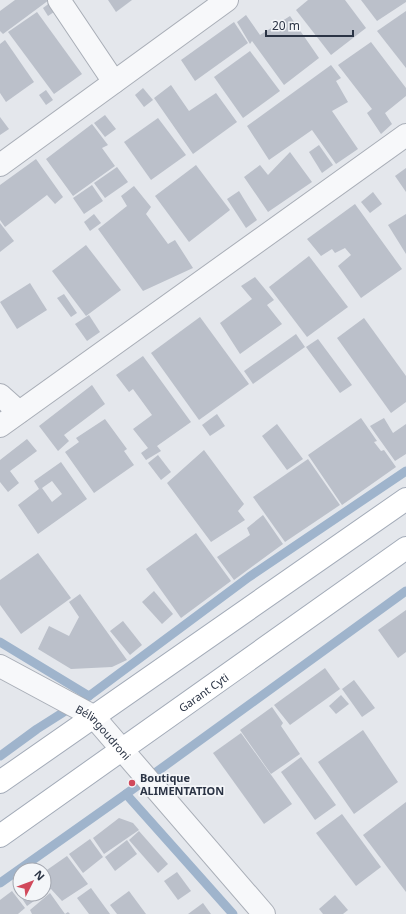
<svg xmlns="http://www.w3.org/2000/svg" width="406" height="914" font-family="'Noto Sans',sans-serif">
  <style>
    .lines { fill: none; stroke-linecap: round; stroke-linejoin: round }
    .stream { stroke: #9fb4cc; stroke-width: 9 }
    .building { fill: #bbc0ca; fill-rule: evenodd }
    .minor-casing { stroke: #a9aeb7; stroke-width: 24 }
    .major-casing { stroke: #a3abb8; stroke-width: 24 }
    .minor { stroke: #f7f8fa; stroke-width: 22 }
    .major { stroke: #fff; stroke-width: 22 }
    .poi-dot { fill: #d1495b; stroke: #f4f6f9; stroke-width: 1.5 }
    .labels { text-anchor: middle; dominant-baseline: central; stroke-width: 3.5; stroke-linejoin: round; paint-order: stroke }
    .street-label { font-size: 11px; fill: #2b3445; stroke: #f4f6f9 }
    .poi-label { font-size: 11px; font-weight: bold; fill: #2b3445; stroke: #f4f6f9; text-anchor: start }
  </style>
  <rect width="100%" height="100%" fill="#e4e7ec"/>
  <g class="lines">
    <g class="stream">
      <polyline points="0,642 89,696"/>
      <polyline points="0,756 37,729 89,696 249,577 406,471"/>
      <polyline points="126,794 233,914"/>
      <polyline points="0,883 126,794 406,591"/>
    </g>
  </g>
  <g class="building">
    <polygon points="15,0 49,0 3,34 0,31 0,11"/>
    <polygon points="108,0 132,0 116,12"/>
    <polygon points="308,0 345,0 366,28 331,55 296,10"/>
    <polygon points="361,0 406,0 406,2 377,21"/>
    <polygon points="51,2 57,10 48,16 43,8"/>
    <polygon points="406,11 406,68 377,31"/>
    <polygon points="37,12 82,74 54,94 8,32"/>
    <polygon points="246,15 260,35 290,16 319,58 284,85 252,41 250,44 237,22"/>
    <polygon points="234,22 248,43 195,81 181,60"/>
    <polygon points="5,40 34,82 6,102 0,93 0,44"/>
    <polygon points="371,42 406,88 406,96 385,113 392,124 381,134 367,113 372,109 338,65"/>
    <polygon points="250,51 280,91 243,118 214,77"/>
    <polygon points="331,65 341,78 336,81 348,102 332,111 358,149 336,164 312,130 269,160 247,126"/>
    <polygon points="171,85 189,111 216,93 237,122 193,154 154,98"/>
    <polygon points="143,88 153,100 144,107 135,95"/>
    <polygon points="46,90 53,100 46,105 39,95"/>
    <polygon points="105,115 116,129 105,137 94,123"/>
    <polygon points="0,117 9,129 0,135"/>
    <polygon points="158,118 186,155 151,180 124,142"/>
    <polygon points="92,124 108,145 102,148 115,166 73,196 46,159"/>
    <polygon points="319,145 333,165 322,173 309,152"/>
    <polygon points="290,152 312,182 268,212 244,177 260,165 268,175"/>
    <polygon points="36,159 63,197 55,204 47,195 5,227 0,220 0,185"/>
    <polygon points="196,165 230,210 189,242 155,196"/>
    <polygon points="117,167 128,182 105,198 94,183"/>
    <polygon points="406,168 406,192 395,176"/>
    <polygon points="92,185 103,201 84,214 73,198"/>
    <polygon points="134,186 151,207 146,214 168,244 175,240 193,268 143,291 98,229 127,206 121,196"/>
    <polygon points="239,191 257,220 246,228 227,199"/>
    <polygon points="373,192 382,204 370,213 361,202"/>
    <polygon points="355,204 402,269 361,298 338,266 351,255 345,248 335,253 332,249 321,256 307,239"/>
    <polygon points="94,214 101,223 90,231 84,222"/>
    <polygon points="406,214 406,254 388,225"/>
    <polygon points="0,223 14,241 0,252"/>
    <polygon points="86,245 121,290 86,316 52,271"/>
    <polygon points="309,256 348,307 307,337 269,287"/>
    <polygon points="255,277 274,300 267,305 282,324 240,354 220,323 252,299 241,286"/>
    <polygon points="30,283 47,310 17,329 0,302"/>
    <polygon points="64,294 77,313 71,317 57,298"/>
    <polygon points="89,315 100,332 87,341 75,324"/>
    <polygon points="200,317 249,384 199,420 151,353"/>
    <polygon points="364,318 406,376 406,402 391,413 337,338"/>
    <polygon points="296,334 305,347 253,384 244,371"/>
    <polygon points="318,339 352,385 340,393 306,347"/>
    <polygon points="143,356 191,422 157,446 161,451 146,460 141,453 148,448 133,429 152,415 133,389 129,392 116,375"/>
    <polygon points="92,385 105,404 64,435 69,441 58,451 39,426"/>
    <polygon points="217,414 225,426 210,436 202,425"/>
    <polygon points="361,418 377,441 374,442 381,451 384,450 396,467 342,505 308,455"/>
    <polygon points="384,418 393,433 406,424 406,454 395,461 370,426"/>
    <polygon points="105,419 127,449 124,451 134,465 94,493 65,452 79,442 76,438"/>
    <polygon points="277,424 303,459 287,470 262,436"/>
    <polygon points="27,439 37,451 10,471 19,483 8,492 0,482 0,460"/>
    <polygon points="204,450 244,504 238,511 245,520 211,542 167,483"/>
    <polygon points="158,455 171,472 161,480 148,463"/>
    <polygon points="308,459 340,505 285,542 253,497"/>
    <path d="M61,462L87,499L38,534L18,505L39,489L34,481ZM52,481L62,494L52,502L42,488Z"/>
    <polygon points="263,515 283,544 234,580 217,557 250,535 247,528"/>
    <polygon points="196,533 231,581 181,618 146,569"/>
    <polygon points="38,553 71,598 21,634 0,605 0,580"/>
    <polygon points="154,591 173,614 162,624 142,602"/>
    <polygon points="80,594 127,660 112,667 71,669 38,649 49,626 69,636 79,617 69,602"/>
    <polygon points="406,610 406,652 398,658 378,630"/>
    <polygon points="123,621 142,645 130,655 110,631"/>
    <polygon points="325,668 340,689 290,725 274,705"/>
    <polygon points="354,680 375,708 362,717 342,689"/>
    <polygon points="341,695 349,704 336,714 329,706"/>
    <polygon points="272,707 283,723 281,726 300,754 271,774 240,730"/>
    <polygon points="363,730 398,782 354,814 318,762"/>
    <polygon points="241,733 292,804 264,824 213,753"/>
    <polygon points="301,757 336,805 315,820 281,772"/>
    <polygon points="406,802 406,892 363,835"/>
    <polygon points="342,814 381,867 356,886 316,833"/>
    <polygon points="119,818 133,823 139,830 104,854 93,838"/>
    <polygon points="139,831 168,864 158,873 129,840"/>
    <polygon points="90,839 103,857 83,873 69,854"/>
    <polygon points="127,840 137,854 115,871 105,857"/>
    <polygon points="67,856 88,884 62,901 51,889 27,906 17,891 20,888 20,894 44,894 44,872"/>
    <polygon points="177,872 191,891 178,900 164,881"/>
    <polygon points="91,888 110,914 89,914 77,898"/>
    <polygon points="12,891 25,908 18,914 0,914 0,900"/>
    <polygon points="129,891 146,914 117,914 110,905"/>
    <polygon points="50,893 65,914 68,912 70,914 32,914 30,910"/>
    <polygon points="335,895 348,910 343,914 323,914 319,909"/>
    <polygon points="203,903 211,914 188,914"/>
  </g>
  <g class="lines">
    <defs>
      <g id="minor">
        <polyline points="59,0 114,82"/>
        <polyline points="0,165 227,0"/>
        <polyline points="0,395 19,412"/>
        <polyline points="0,426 406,135"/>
        <path id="s1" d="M0,666L93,716L264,914"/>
      </g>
      <g id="major">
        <polyline points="0,782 406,499"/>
        <path id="s2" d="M0,836L406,548"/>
      </g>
    </defs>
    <use href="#minor" class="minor-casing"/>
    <use href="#major" class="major-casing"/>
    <use href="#minor" class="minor"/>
    <use href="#major" class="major"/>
  </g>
  <circle class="poi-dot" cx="132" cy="783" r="4"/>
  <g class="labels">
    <g class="street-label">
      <text stroke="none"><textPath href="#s2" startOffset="249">Garant Cyti</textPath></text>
      <text stroke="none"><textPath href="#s1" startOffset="124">Bélingoudroni</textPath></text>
    </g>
    <g class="poi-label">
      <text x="140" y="777">Boutique<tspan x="140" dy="13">ALIMENTATION</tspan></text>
    </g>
  </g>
  <g transform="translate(32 882) rotate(48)"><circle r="19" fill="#f4f6f9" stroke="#a4a8b1"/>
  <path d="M0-3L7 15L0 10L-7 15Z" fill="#d1495b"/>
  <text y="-6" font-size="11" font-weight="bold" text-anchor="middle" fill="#2b3445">N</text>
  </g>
  <path d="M266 30v6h87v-6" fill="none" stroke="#2b3445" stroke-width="2"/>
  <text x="272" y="30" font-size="12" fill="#2b3445" stroke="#f4f6f9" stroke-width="3" paint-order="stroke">20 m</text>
</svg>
